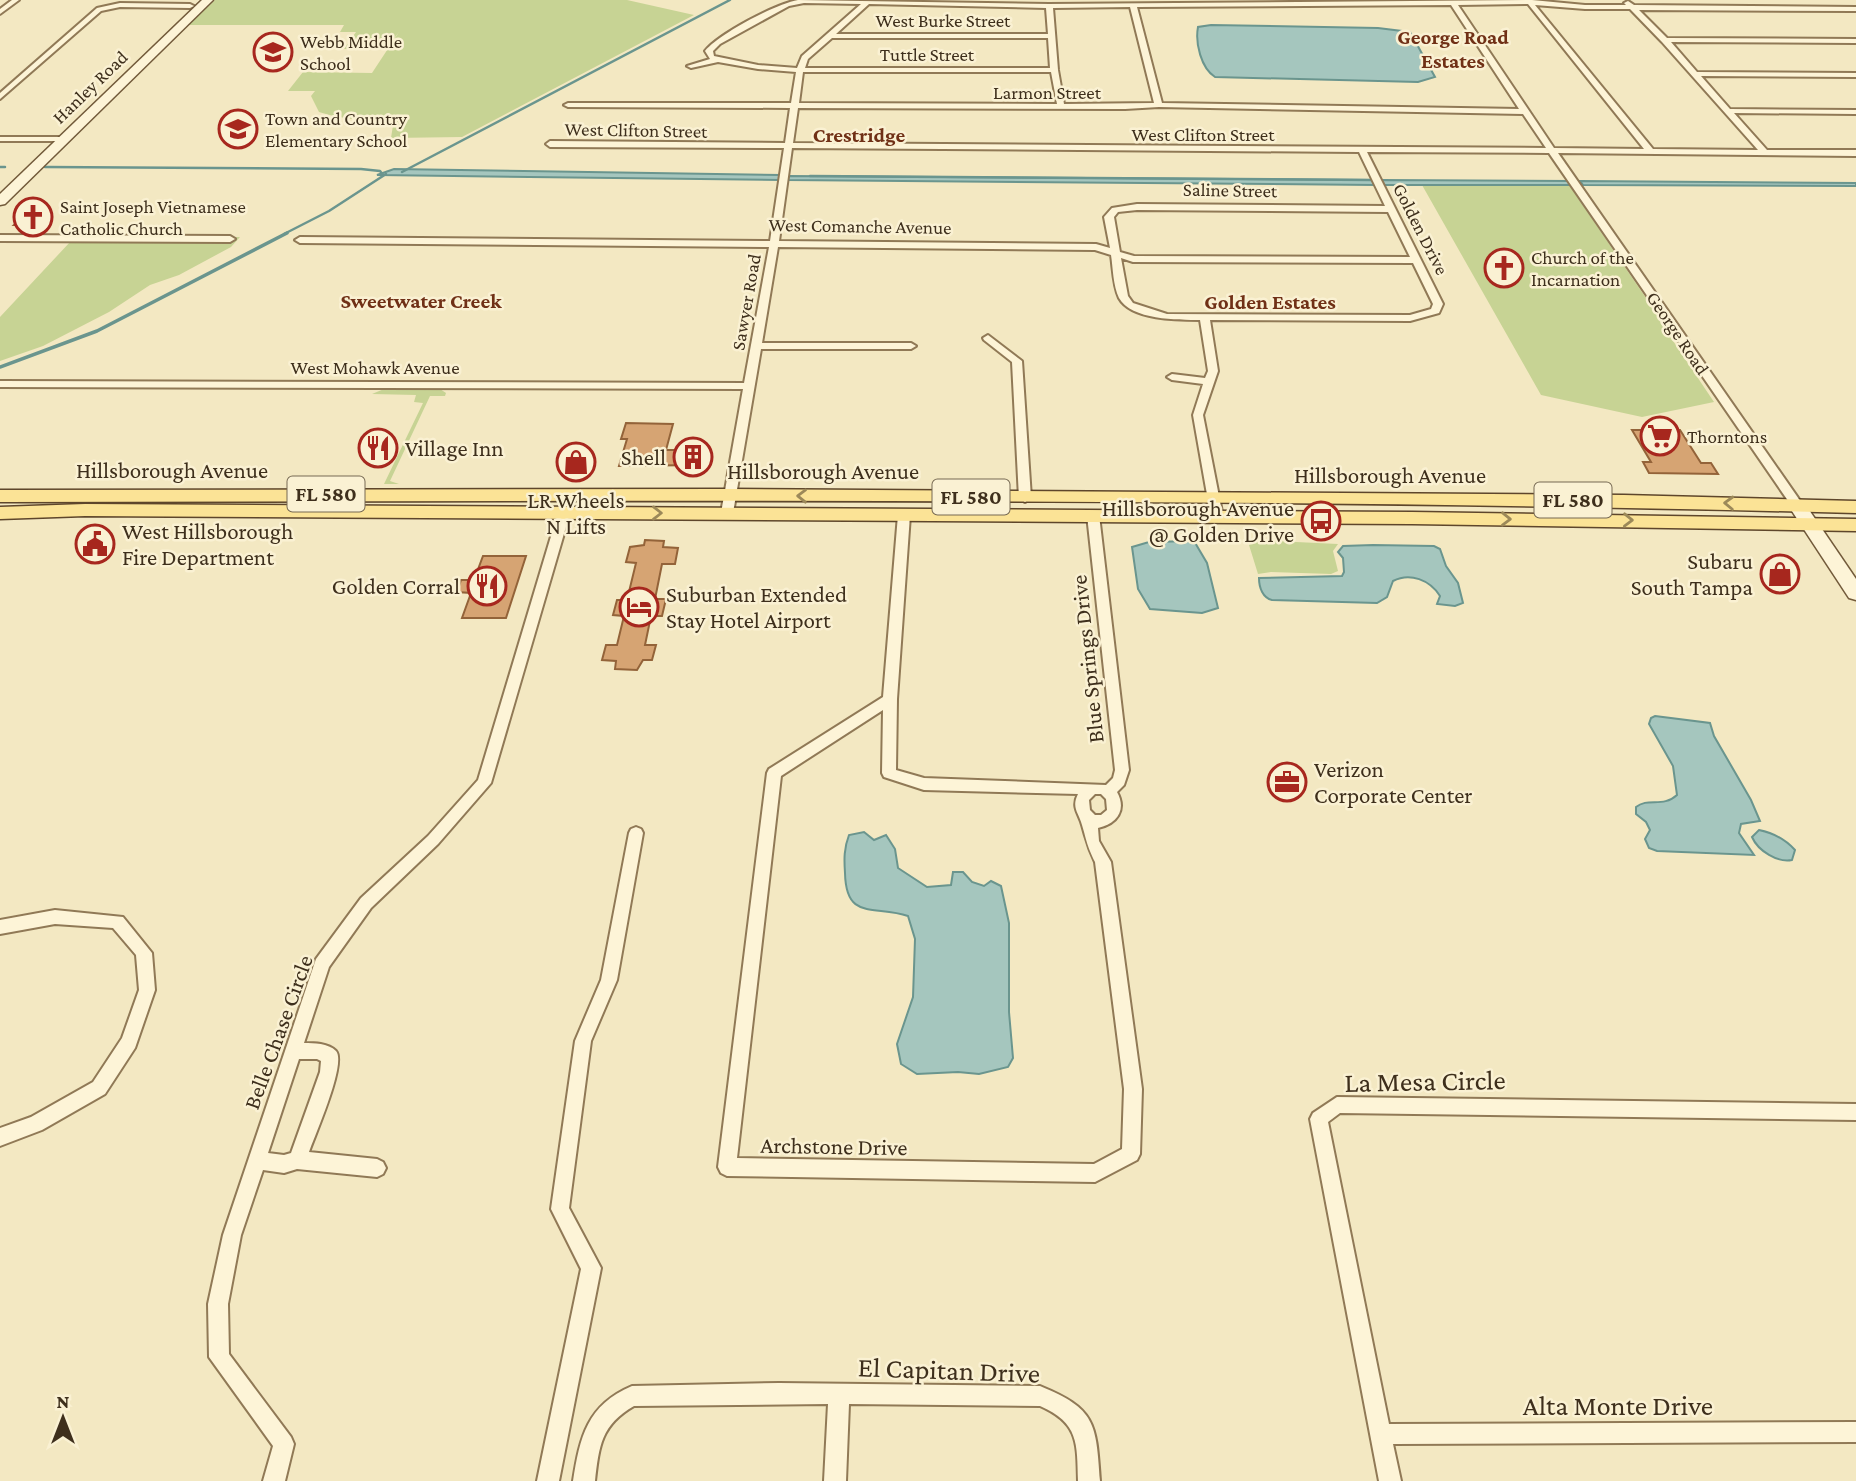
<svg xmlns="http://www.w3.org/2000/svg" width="1856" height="1481" font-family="'Crimson Pro',serif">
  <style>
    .green { fill: #c7d394 }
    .water { fill: #a5c6be; stroke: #6a958e; stroke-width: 2 }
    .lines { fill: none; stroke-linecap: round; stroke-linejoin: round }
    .stream-far1 { stroke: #6a958e; stroke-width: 2.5 }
    .stream { stroke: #6a958e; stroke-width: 3.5 }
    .building { fill: #d6a473; stroke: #936339; stroke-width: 2 }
    .street-casing { stroke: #907956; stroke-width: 4 }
    .secondary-casing { stroke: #725a3a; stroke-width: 3 }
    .primary-casing { stroke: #5e462b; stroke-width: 3 }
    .street { fill: #fdf4d7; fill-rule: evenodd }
    .secondary { fill: #fdf4d7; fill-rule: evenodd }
    .primary { fill: #fbe396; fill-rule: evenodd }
    .oneway { stroke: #9c8959 }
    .labels { text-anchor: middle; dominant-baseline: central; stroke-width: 5; stroke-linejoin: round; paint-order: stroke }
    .far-street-label { font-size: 19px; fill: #3e2f1c; stroke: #faf1d3 }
    .far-poi-label { font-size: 19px; fill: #3e2f1c; stroke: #faf1d3; text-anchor: start }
    .far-neighbourhood-label { font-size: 21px; font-weight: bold; fill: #703016; stroke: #faf1d3 }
    .shield { fill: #faf1d3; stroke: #766953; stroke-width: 2 }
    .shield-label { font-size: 21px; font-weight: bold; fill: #3e2f1c }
    .poi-label { font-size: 23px; fill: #3e2f1c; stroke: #faf1d3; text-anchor: start }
    .street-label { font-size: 23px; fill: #3e2f1c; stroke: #faf1d3 }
    .near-street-label { font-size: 28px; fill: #3e2f1c; stroke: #faf1d3 }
  </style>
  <rect width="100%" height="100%" fill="#f3e8c2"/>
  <g class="green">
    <path d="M215,0H627L694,15L462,137L391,138L394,119C367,121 345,120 319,112L311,96L315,91H288L303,72L372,73L399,32L386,49H344L356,32H340L344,25H188Z"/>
    <polygon points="1422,185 1569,185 1663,323 1661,323 1714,402 1642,417 1541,395"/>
    <polygon points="236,237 240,237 231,247 179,275 150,285 109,312 43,346 0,361 0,317 71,241 232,242"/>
    <polygon points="384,389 440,389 446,393 445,396 430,396 390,481 399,484 384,484 423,403 414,402 416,395 372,394"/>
    <polygon points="1255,540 1338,544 1333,551 1338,571 1331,574 1271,572 1258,574 1249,545"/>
  </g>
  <g class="water">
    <path d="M1211,25L1378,28L1410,32L1435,77L1418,82L1215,77C1201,68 1195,43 1198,27Z"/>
    <polygon points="394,169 780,175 780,180 377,175"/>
    <polygon points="789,176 1372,180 1375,185 788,180"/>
    <polygon points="1381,180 1571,181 1574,185 1383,185"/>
    <polygon points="1580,181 1856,183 1856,186 1583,185"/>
    <polygon points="1194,541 1207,563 1218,608 1202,613 1150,609 1138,589 1132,547 1149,542"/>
    <path d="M1373,545L1434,546L1440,549L1446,566L1458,583L1463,603L1455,606L1437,604L1440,596C1430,580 1410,572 1393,581L1387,597L1377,603L1272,600C1263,598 1259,588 1259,578L1342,576L1344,572L1343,558L1338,552L1343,546Z"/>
    <path d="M1655,716L1710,723L1714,736L1751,800L1760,821L1741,824L1739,833L1754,855L1657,851L1649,848L1645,839L1650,830L1646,822L1636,814V807C1648,797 1663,808 1677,795L1673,766L1649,724L1651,718Z"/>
    <path d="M1759,830C1774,833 1785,839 1795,850L1792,860C1778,863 1758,851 1752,837Z"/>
    <path d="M864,832L874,840L886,835L895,849L898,868L927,887L951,885L953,872H963L972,882L984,886L991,881L1001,886L1009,923V1012L1013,1058L1008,1067L979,1074L958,1072L917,1074L901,1064L897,1044L913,997L915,939L908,916C874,905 846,921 845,873C844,859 844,848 849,835Z"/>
  </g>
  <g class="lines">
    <g class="stream-far1">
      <polyline points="0,167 5,167"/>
      <polyline points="45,167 361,169 380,171 383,175"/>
      <polyline points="402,172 730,0"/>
      <polyline points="810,176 1373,180"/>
      <polyline points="284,234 329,211 386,174"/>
    </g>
    <polyline class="stream" points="0,367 97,331 287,233"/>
  </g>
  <g class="building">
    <polygon points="32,208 48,208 31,225 14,225"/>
    <polygon points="626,423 673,424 666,450 702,450 699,465 619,466 627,439 621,439"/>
    <polygon points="1632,430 1680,430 1701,463 1711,463 1718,474 1649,473 1643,462 1651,462"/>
    <polygon points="645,540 664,541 663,547 678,548 675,564 662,564 655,599 666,599 662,616 651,616 645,645 656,645 652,660 643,660 637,670 615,669 616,661 602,660 606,645 617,645 624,616 613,615 617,600 627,600 636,563 626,562 630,547 644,545"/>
    <polygon points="483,556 526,556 506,618 462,618 471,593 457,592 461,580 474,580"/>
  </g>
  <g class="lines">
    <defs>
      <g id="street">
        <polygon points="12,0 19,0 0,14 0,9"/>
        <path d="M798,0L1049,4L1532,0L1585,5H1626L1624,3L1628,1L1634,5L1856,7V11L1639,10L1667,38L1856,39V43L1671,42L1697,72L1856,73V77L1701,76L1730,109L1856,110V114L1734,113L1767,150H1856V156L1558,153L1803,505L1801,508H1793L1549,153L1367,152L1443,304L1439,313L1410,321L1210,320L1218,371L1203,415L1223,517L1217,521L1211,517L1193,415L1203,384L1172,380L1167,377L1172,374L1205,378L1208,371L1200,320C1178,320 1131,320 1119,298C1113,286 1113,268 1111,255L1095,250L778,247L762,343H911L916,346L911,349H761L733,513L727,517L721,513L743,389L0,387V381L744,383L769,247L300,243L295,240L300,237L770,241L784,148L550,147L546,144L550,141L785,143L790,108L568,107L564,105L568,103H791L796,72L758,69L718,62L691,68L687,66L710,59L705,51C719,34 775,4 798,0ZM804,3L861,4L802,56L797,68L758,65L714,56L713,51L720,44L789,6ZM869,4L1046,8L1048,34H836ZM1528,4L1644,149L1554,148L1458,5ZM1451,5L1519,109L1162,103L1137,7ZM1535,5L1585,9H1630L1662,42L1758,150L1653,149ZM1130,7L1154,103L1064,104L1058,70L1053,8ZM832,38H1048L1050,68H805L808,59ZM803,72H1051L1057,104L799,103ZM1159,107L1523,114L1546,148L793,143L798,108L1125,109ZM792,148L1359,152L1385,206L1137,204L1112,208L1104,217L1110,248L1096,244L779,241ZM1137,210L1388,212L1410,257L1134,256L1120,252L1114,217L1118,212ZM1121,258L1133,262L1413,263L1433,304L1431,309L1410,315L1167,314L1133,303L1128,296Z"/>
        <polygon points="120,3 190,4 194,6 190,8 120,7 101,11 0,99 0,93 97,8"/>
        <polygon points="0,137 65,137 69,139 65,141 0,141"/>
        <polygon points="0,235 230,236 235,239 230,242 0,241"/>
        <polygon points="988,335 1022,361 1031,498 1025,502 1019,498 1012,362 984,340 983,338"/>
        <path d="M564,509L570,513L491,783L438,844L371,908L329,967L304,1043C314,1043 328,1043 336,1051C347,1063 314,1137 309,1152L377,1159L383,1162L386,1168L383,1174L377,1177L297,1169L284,1173L263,1170L241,1235L228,1304L229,1354L291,1437L294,1444L285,1481H263L273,1446L209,1357L208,1304L223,1235L316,959L361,898L428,836L478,780L558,513ZM299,1059H317L321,1061L320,1072L291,1153L284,1155L268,1153Z"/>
        <path d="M904,511L910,515L897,699L896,770L924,778L1106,785L1113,778L1115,770L1087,515L1093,511L1099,515L1129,770L1124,785L1117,792C1127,810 1117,824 1098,828L1099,841L1111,862L1142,1089L1140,1154L1137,1160L1095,1182L727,1176L721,1173L718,1167L767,773L769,769L883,697L898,515ZM883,710L882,773L884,777L924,790L1078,794C1071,808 1079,813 1082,825C1087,842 1087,846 1095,862L1124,1089L1122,1149L1094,1164L737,1158L781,776ZM1101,794L1106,799L1107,810L1101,815H1095L1090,810L1089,800L1095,794Z"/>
        <polygon points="636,827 641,829 643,833 617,980 591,1041 569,1208 601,1268 559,1481 537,1481 581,1269 551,1209 575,1041 601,980 629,833 631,829"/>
        <polygon points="55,910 123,917 152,953 155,990 135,1048 105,1094 42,1130 0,1146 0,1128 31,1117 93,1082 122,1038 139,990 136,955 113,928 55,924 0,934 0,920"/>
        <polygon points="1337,1097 1856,1104 1856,1120 1340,1113 1328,1122 1389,1424 1856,1422 1856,1442 1393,1444 1401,1481 1379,1481 1310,1119 1313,1113"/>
        <path d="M779,1383L1040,1386C1096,1409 1096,1423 1100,1481H1078C1077,1443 1079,1423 1040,1406L849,1404L846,1481H824L828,1404L634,1406C601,1425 599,1446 595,1481H573C580,1437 587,1405 632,1386Z"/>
      </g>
      <g id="secondary">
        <polygon points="202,0 213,0 5,204 0,205 0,194"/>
        <polygon points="1797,499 1803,501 1856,579 1856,600 1849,598 1788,505"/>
      </g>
      <g id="primary">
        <path d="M730,489L1624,495L1856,501V513C1238,497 619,501 0,502V490Z"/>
        <polygon points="85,504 1412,512 1856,519 1856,531 1412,524 85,516 0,519 0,507"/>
      </g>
    </defs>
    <use href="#street" class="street-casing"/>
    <use href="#secondary" class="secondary-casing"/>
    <use href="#primary" class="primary-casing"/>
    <use href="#street" class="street"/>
    <use href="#secondary" class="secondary"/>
    <use href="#primary" class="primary"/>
  </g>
  <defs><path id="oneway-chevron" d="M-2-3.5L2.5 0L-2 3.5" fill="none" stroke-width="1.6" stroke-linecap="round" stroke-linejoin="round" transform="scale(1.75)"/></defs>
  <g class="oneway">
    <use href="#oneway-chevron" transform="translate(802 496) rotate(-179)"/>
    <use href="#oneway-chevron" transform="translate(1729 503) rotate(-178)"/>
    <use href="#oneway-chevron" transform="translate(657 513)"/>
    <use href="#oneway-chevron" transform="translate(1506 519) rotate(1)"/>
    <use href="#oneway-chevron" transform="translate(1628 520) rotate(1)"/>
  </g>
  <defs>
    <symbol id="school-ring" viewBox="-11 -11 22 22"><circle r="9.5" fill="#faf1d3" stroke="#a7271e" stroke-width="1.5"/><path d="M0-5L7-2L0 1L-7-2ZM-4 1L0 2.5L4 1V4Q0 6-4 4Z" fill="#a7271e"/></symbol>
    <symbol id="church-ring" viewBox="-11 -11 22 22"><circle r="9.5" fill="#faf1d3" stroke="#a7271e" stroke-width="1.5"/><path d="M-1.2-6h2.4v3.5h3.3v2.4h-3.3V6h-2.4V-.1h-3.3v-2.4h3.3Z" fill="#a7271e"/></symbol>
    <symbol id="supermarket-ring" viewBox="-11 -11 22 22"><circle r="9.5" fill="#faf1d3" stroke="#a7271e" stroke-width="1.5"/><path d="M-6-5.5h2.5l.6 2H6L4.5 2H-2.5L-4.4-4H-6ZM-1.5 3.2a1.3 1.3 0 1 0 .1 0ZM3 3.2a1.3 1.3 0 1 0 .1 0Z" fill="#a7271e"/></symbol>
    <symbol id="restaurant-ring" viewBox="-11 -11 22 22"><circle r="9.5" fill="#faf1d3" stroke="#a7271e" stroke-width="1.5"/><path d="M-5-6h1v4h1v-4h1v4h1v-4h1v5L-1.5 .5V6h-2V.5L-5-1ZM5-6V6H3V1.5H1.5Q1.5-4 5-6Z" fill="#a7271e"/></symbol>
    <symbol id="building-ring" viewBox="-11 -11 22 22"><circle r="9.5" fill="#faf1d3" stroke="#a7271e" stroke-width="1.5"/><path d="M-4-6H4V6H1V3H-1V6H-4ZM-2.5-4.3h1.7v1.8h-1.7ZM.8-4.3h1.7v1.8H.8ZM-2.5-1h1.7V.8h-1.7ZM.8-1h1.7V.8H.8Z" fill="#a7271e"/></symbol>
    <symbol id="shop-ring" viewBox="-11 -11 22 22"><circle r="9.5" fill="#faf1d3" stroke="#a7271e" stroke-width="1.5"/><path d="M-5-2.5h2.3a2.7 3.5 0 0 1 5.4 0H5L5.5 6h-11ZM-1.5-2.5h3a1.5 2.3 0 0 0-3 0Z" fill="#a7271e"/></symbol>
    <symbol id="bus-ring" viewBox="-11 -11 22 22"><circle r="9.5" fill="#faf1d3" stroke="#a7271e" stroke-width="1.5"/><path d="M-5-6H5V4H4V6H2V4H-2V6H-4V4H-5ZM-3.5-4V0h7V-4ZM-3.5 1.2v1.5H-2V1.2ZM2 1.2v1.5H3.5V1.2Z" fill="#a7271e"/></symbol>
    <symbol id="civic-ring" viewBox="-11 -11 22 22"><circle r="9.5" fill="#faf1d3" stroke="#a7271e" stroke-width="1.5"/><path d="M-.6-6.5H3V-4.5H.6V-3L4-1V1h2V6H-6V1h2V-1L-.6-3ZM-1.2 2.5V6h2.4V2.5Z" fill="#a7271e"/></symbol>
    <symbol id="hotel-ring" viewBox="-11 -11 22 22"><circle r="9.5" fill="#faf1d3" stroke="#a7271e" stroke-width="1.5"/><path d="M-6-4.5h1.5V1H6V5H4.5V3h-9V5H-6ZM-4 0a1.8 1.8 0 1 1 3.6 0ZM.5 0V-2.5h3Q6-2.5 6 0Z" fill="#a7271e"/></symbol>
    <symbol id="office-ring" viewBox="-11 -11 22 22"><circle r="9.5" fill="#faf1d3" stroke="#a7271e" stroke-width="1.5"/><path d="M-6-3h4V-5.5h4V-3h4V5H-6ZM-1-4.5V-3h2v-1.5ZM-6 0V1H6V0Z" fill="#a7271e"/></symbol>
  </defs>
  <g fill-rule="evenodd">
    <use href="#school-ring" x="251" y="30" width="44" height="44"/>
    <use href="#school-ring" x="216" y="107" width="44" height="44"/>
    <use href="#church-ring" x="11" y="195" width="44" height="44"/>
    <use href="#church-ring" x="1482" y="246" width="44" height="44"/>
    <use href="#supermarket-ring" x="1638" y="414" width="44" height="44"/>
    <use href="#restaurant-ring" x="356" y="426" width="44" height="44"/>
    <use href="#building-ring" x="671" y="435" width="44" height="44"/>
    <use href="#shop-ring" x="554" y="440" width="44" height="44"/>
    <use href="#bus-ring" x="1299" y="499" width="44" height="44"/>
    <use href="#civic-ring" x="73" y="522" width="44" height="44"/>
    <use href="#shop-ring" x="1758" y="552" width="44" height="44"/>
    <use href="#restaurant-ring" x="465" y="564" width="44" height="44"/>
    <use href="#hotel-ring" x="617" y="585" width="44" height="44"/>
    <use href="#office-ring" x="1265" y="760" width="44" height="44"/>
  </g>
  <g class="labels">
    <g class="far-street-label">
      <text x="943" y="20">West Burke Street</text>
      <text x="927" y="54">Tuttle Street</text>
      <text transform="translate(90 87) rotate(-44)">Hanley Road</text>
      <text x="1047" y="92">Larmon Street</text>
      <text transform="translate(636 130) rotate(1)">West Clifton Street</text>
      <text x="1203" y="134">West Clifton Street</text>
      <text transform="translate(1230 190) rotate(1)">Saline Street</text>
      <text transform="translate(860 226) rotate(1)">West Comanche Avenue</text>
      <text transform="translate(1421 229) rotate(63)">Golden Drive</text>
      <text transform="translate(746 302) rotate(-80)">Sawyer Road</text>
      <text transform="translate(1678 333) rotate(56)">George Road</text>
      <text x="375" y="367">West Mohawk Avenue</text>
    </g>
    <g class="far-poi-label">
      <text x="300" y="41">Webb Middle<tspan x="300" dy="22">School</tspan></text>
      <text x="265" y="118">Town and Country<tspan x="265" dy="22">Elementary School</tspan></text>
      <text x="60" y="206">Saint Joseph Vietnamese<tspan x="60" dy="22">Catholic Church</tspan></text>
      <text x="1531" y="257">Church of the<tspan x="1531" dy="22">Incarnation</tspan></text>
      <text x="1687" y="436">Thorntons</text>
    </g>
    <g class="far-neighbourhood-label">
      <text x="1453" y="37">George Road<tspan x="1453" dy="24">Estates</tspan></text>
      <text x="859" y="135">Crestridge</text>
      <text x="421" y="301">Sweetwater Creek</text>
      <text x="1270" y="302">Golden Estates</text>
    </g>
    <g class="shield">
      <rect x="287.5" y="476.5" width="77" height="35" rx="5"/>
      <rect x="932.5" y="479.5" width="77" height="35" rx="5"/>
      <rect x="1534.5" y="482.5" width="77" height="35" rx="5"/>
    </g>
    <g class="shield-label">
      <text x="326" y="494">FL 580</text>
      <text x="971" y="497">FL 580</text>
      <text x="1573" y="500">FL 580</text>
    </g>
    <g class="poi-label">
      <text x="405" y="448">Village Inn</text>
      <text x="666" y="457" text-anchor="end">Shell</text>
      <text x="576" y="500" text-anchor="middle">LR Wheels<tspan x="576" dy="26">N Lifts</tspan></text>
      <text x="1294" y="508" text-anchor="end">Hillsborough Avenue<tspan x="1294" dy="26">@ Golden Drive</tspan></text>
      <text x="122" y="531">West Hillsborough<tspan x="122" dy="26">Fire Department</tspan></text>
      <text x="1753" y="561" text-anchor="end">Subaru<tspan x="1753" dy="26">South Tampa</tspan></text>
      <text x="460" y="586" text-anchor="end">Golden Corral</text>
      <text x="666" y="594">Suburban Extended<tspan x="666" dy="26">Stay Hotel Airport</tspan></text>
      <text x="1314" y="769">Verizon<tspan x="1314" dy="26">Corporate Center</tspan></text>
    </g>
    <g class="street-label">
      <text x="172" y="470">Hillsborough Avenue</text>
      <text x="823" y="471">Hillsborough Avenue</text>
      <text x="1390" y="475">Hillsborough Avenue</text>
      <text transform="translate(1087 659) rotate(-96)">Blue Springs Drive</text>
      <text transform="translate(278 1032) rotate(-70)">Belle Chase Circle</text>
      <text transform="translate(834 1146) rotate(1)">Archstone Drive</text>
    </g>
    <g class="near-street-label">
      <text transform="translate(1425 1081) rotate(-1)">La Mesa Circle</text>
      <text transform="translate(949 1370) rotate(2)">El Capitan Drive</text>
      <text x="1618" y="1405">Alta Monte Drive</text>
    </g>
  </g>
  <g transform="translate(63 1418)" stroke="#faf1d3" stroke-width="5" paint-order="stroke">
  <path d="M0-5L12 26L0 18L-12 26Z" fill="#3e2f1c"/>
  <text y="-10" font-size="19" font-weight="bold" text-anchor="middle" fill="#3e2f1c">N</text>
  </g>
</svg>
